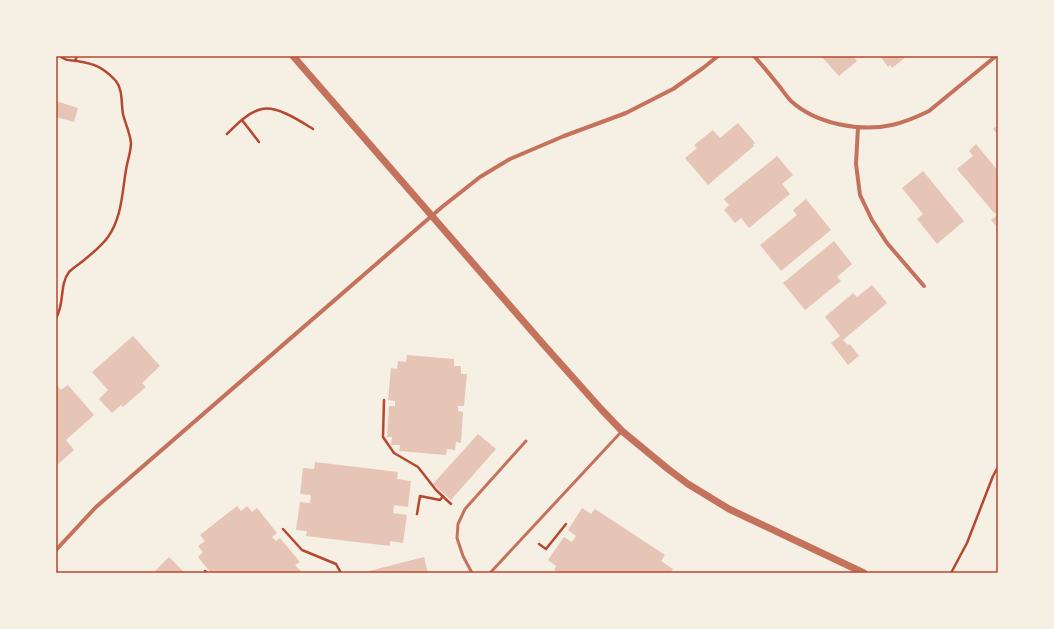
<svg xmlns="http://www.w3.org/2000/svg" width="1054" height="629" font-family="'Alegreya Sans',sans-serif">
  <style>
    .building { fill: #e6c5b7 }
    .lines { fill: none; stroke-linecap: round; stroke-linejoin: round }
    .path { stroke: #b5482f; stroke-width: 2.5 }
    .service { stroke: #c5725c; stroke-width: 3 }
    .minor { stroke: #c5725c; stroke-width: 4 }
    .tertiary { stroke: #c5725c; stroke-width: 7 }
    .neatline { fill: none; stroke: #b5482f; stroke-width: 1.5 }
  </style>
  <rect width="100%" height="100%" fill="#f6efe4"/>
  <g class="building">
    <polygon points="821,56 853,56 857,61 839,76"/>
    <polygon points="880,56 907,56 892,68 890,65 888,67"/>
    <polygon points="56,101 78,108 74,122 56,117"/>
    <polygon points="738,123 755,143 753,145 754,146 708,185 685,158 697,148 694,145 713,130 720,138"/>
    <polygon points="998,125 998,135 993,129"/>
    <polygon points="976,144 998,171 998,211 995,214 957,169 973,156 969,151"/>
    <polygon points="777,156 793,175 782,184 790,194 749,228 741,218 735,223 724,210 729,205 724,199"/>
    <polygon points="923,171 964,221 937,244 917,219 923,214 902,188"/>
    <polygon points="806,199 831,230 781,271 760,245 797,215 793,210"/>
    <polygon points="997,215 998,225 997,227 991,220"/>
    <polygon points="834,241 852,264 837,277 841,281 805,310 783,283"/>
    <polygon points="872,285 887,303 843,340 848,345 850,344 859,356 848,365 831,343 840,336 825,317 853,293 857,297"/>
    <polygon points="133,336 160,366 142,383 146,387 123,407 121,405 112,413 99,399 108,390 92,372"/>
    <polygon points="407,355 454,359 454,366 461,366 461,374 467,374 464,406 458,406 458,411 463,412 461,443 456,442 455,450 447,449 446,455 399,451 400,445 391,445 392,437 387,437 389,406 395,406 395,401 388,400 391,368 397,369 398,361 406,362"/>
    <polygon points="56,384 61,390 68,385 94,415 66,440 74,450 56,466"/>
    <polygon points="478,434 496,449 451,500 433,484"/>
    <polygon points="315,462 398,472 397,479 411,481 408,507 394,505 393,513 407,515 403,543 390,541 390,546 306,536 307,531 296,530 300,502 310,503 311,495 300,494 303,468 314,469"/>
    <polygon points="237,506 241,511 247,506 252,512 257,508 277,533 272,537 276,541 280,538 300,562 295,565 301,571 298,573 211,573 198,557 203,552 198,546 205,541 200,535"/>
    <polygon points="582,508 591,514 595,509 665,555 661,561 673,569 670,573 559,573 554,570 556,566 548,560 564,537 572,542 576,536 568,530"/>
    <polygon points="169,557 185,573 153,573"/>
    <polygon points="424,557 428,573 365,573 365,572"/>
  </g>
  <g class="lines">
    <g class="path">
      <polyline points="75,61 77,56"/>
      <polyline points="242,120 259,142"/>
      <path d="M227,134C236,125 248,112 262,109C278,106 300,121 313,129"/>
      <path d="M56,318C65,304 59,285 69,272C72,269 76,266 79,264C89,256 100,248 108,237C122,217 122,193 126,170C127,162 131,152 131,143C130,133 125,123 123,114C121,103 123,90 116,81C103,67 95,64 77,61C69,60 66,61 60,56"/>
      <polyline points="384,400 383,437 394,453 418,467 436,490 451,504"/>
      <polyline points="417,514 420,496 440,500 443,496"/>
      <polyline points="283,529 302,550 336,564 341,573"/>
      <polyline points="539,544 546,549 566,524"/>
      <polyline points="205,571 207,573"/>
      <polyline points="951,573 967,543 993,476 998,467"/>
    </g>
    <g class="service">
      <polyline points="472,573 463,556 457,538 458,524 465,509 526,441"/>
      <polyline points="490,573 622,431"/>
    </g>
    <g class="minor">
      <path d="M754,56C763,66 771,76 780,87C783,91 787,97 791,101C816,124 860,132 892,125C905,122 917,117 929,111L996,56"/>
      <polyline points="858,127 856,164 860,195 872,220 887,243 924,286"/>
      <polyline points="56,550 96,507 442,207 480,177 510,159 564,136 626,113 673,89 703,68 718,56"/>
    </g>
    <polyline class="tertiary" points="293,56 544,345 601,409 622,431 668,469 688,484 729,509 864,573"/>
  </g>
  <rect width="1054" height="629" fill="none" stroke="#f6efe4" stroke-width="114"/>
  <rect x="57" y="57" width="940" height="515" class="neatline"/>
</svg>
